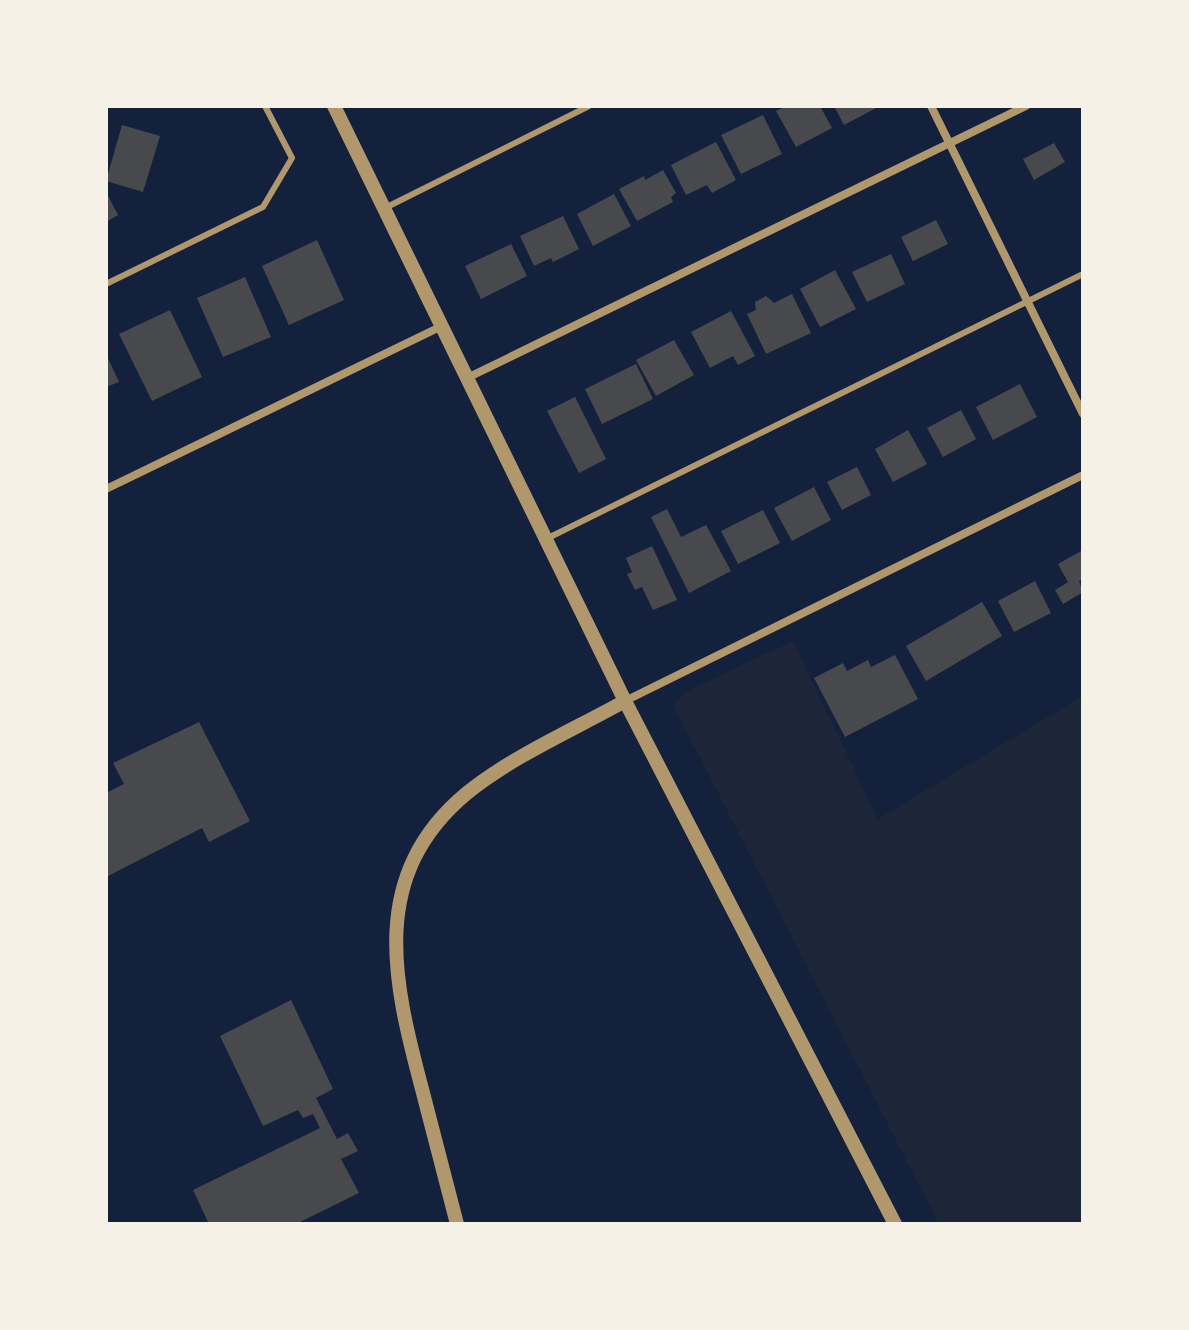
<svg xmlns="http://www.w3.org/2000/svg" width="1189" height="1330" font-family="'Exo 2',sans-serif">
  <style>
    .green { fill: #1d2539 }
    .building { fill: #48494c }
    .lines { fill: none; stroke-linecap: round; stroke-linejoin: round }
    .service { stroke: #b1986c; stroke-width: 6 }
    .minor { stroke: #b1986c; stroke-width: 8 }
    .tertiary { stroke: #b1986c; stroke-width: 14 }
  </style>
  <rect width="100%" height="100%" fill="#14213d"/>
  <polygon class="green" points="793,641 878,819 1083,696 1083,1224 939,1224 673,705 683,693"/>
  <g class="building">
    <polygon points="786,106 820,106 832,128 796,147 776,111"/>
    <polygon points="834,106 880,106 844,125"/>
    <polygon points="763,115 782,154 741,174 721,135"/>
    <polygon points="122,125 160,136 143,192 106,181"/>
    <polygon points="716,142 736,180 712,193 707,185 686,195 671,165"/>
    <polygon points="1054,143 1065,162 1034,180 1023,159"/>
    <polygon points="663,170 676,193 671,197 673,202 637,221 619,189 644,176 645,180"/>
    <polygon points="106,192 118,215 106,222"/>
    <polygon points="614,194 631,226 593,246 577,214"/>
    <polygon points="563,216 579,249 553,262 551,258 534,266 520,236"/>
    <polygon points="936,220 948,244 913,261 901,237"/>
    <polygon points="317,240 344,300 289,325 262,266"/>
    <polygon points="511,244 527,276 481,299 465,266"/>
    <polygon points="891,254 905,284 867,302 852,272"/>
    <polygon points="835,270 856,309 820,327 800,289"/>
    <polygon points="245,277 271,337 223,357 197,298"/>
    <polygon points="792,294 811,333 766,354 747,314 756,310 755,302 766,296 774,303"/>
    <polygon points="170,310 202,377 152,401 119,334"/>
    <polygon points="731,311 755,356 738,365 733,356 710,368 691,332"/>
    <polygon points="674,340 694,375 656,396 636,360"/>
    <polygon points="106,354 119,382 106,387"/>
    <polygon points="636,364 653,399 602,424 585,389"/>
    <polygon points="1020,384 1037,417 993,440 976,407"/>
    <polygon points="575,397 606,459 579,473 547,411"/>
    <polygon points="961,410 976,439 943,457 927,428"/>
    <polygon points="908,430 927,464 893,482 875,449"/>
    <polygon points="857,467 871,495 842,510 827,482"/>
    <polygon points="814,487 831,520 792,541 774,508"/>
    <polygon points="667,509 681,537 706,525 731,571 689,593 651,517"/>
    <polygon points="763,510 780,543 738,564 721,531"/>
    <polygon points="652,546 677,600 653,610 642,587 635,590 627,574 632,572 626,558"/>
    <polygon points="1083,550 1083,579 1079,581 1083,592 1063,604 1055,590 1068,582 1058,564"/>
    <polygon points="1035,581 1051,613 1014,632 998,601"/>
    <polygon points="982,602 1002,636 926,681 906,646"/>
    <polygon points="895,655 918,699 845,737 814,678 843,663 847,671 868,660 871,667"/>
    <polygon points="199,722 250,821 209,842 202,828 106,877 106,793 124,784 113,763"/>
    <polygon points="291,1000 333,1089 316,1098 337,1139 348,1133 358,1151 341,1159 359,1193 296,1224 209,1224 193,1190 320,1128 313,1114 303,1118 298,1110 263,1126 220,1036"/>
  </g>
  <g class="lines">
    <g class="service">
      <polyline points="385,208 589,106"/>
      <polyline points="106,284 263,207 292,158 265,106"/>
      <polyline points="548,538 1083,274"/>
    </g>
    <g class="minor">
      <polyline points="931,106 1083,414"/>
      <polyline points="467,378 1026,106"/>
      <polyline points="106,489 442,326"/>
      <polyline points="625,701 1083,475"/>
    </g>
    <g class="tertiary">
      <polyline points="334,106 625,701 895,1224"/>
      <path d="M457,1224C445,1179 434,1134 422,1089C393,980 368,875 467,793C511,757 575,729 625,701"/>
    </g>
  </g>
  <rect width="1189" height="1330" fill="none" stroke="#f6f1e7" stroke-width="216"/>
</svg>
